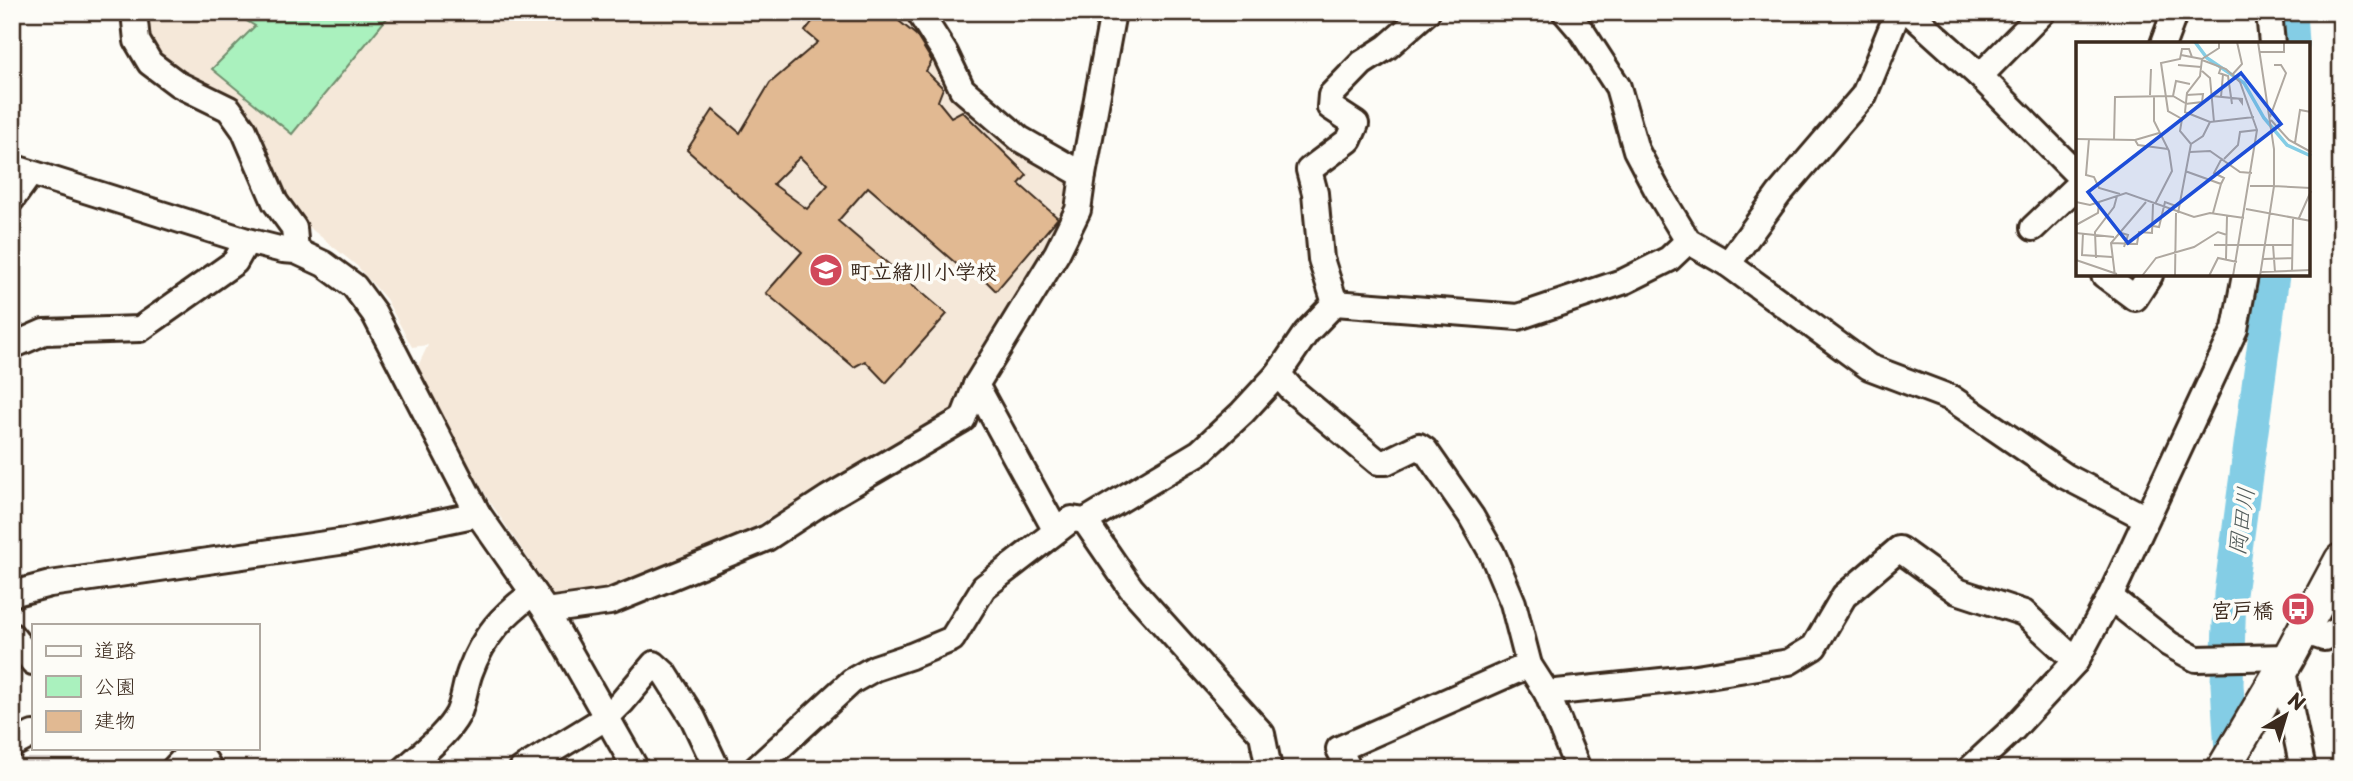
<svg xmlns="http://www.w3.org/2000/svg" width="2353" height="781" font-family="'Playpen Sans','Klee One',sans-serif">
  <style>
    .built { fill: #f5e8d9 }
    .green { fill: #aaf1be; stroke: #728e6e; stroke-width: 2 }
    .lines { fill: none; stroke-linecap: round; stroke-linejoin: round }
    .river { stroke: #84cde5; stroke-width: 33 }
    .building { fill: #e1b992; stroke: #3b2a1e; stroke-width: 2; fill-rule: evenodd }
    .minor-casing { stroke: #3b2a1e; stroke-width: 30 }
    .major-casing { stroke: #3b2a1e; stroke-width: 37 }
    .minor { stroke: #fdfcf7; stroke-width: 24 }
    .major { stroke: #fdfcf7; stroke-width: 32 }
    .labels { text-anchor: middle; dominant-baseline: central; stroke-width: 7; stroke-linejoin: round; paint-order: stroke }
    .poi-label { font-size: 21px; font-weight: bold; fill: #3b2a1e; stroke: #fdfcf7; text-anchor: start }
    .water-label { font-size: 23px; font-style: italic; fill: #515b5a; stroke: #fdfcf7 }
    .inset-river { fill: none; stroke: #84cde5; stroke-width: 3.5 }
    .inset-road { fill: none; stroke: #afa8a0; stroke-width: 2 }
    .view { fill: #1d4ed8; fill-opacity: 0.15; stroke: #1d4ed8; stroke-width: 3.5 }
    .inset-edge { fill: none; stroke: #3b2a1e; stroke-width: 3.5 }
  </style>
  <rect width="100%" height="100%" fill="#fdfcf7"/>
  <filter id="ink" filterUnits="userSpaceOnUse"><feTurbulence type="fractalNoise" baseFrequency=".0143" numOctaves="2"/><feDisplacementMap in="SourceGraphic" scale="14" xChannelSelector="R" yChannelSelector="G"/><feConvolveMatrix kernelMatrix="1 2 1 2 8 2 1 2 1" color-interpolation-filters="sRGB"/></filter>
  <g filter="url(#ink)">
    <polygon class="built" points="148,12 907,12 1016,144 1070,183 1072,202 955,412 745,532 667,571 612,588 554,597 488,499 416,370 428,345 412,347 386,299 357,266 294,215 237,107 158,58 146,20"/>
    <polygon class="green" points="244,12 392,12 292,134 212,69 255,26 240,17"/>
    <g class="lines">
      <g class="river">
        <polyline points="2291,12 2293,44"/>
        <polyline points="2232,769 2227,684 2230,594 2273,275"/>
      </g>
    </g>
    <path class="building" d="M820,12H888L916,35L932,61L926,71L943,88L938,101L951,117L962,111L1027,175L1019,184L1058,218L996,291L975,270L968,274L868,187L838,221L947,314L886,383L865,361L854,367L766,293L802,252L687,150L713,110L740,133L770,83L818,42L805,31ZM800,157L828,185L807,209L773,184Z"/>
    <g class="lines">
      <defs>
        <g id="minor">
          <polyline points="134,12 137,41 150,63 178,84 229,109 244,130 275,202 294,228 296,251"/>
          <polyline points="919,12 945,53 962,89 1020,139 1083,175"/>
          <polyline points="1565,12 1583,33 1618,87 1636,150 1656,188 1688,241 1728,264 1869,367 1951,398 2065,476 2146,518"/>
          <polyline points="1909,12 1980,76 2078,175"/>
          <polyline points="2269,12 2272,44"/>
          <polyline points="2163,44 2175,12"/>
          <polyline points="1980,76 2043,12"/>
          <polyline points="12,167 247,241 283,250 296,251 324,264 354,286 374,313 478,514 546,611 636,769"/>
          <polyline points="12,199 30,174"/>
          <polyline points="2033,228 2078,185"/>
          <polyline points="1728,264 1779,194 1864,95 1898,12"/>
          <polyline points="2104,275 2135,298 2150,275"/>
          <polyline points="1335,303 1321,259 1315,193 1309,170 1349,140 1356,124 1330,107 1331,95 1362,63 1387,47 1427,12"/>
          <polyline points="1335,303 1518,317 1625,281 1669,259 1688,241"/>
          <polyline points="12,346 44,332 140,329 235,262 247,241"/>
          <polyline points="1278,374 1292,390 1378,462 1386,462 1419,446 1425,450 1471,516 1492,553 1513,603 1529,665 1547,693 1578,769"/>
          <polyline points="976,385 1056,531"/>
          <polyline points="1085,521 1131,588 1262,734 1269,769"/>
          <polyline points="12,594 50,584 353,540 478,514"/>
          <polyline points="2110,597 2169,644 2196,659 2289,657"/>
          <polyline points="546,611 610,602 767,538 828,498 963,419 976,385 1057,253 1078,210 1083,175 1113,12"/>
          <polyline points="2303,631 2324,638 2341,628"/>
          <polyline points="12,636 33,662"/>
          <polyline points="2282,667 2303,769"/>
          <polyline points="1547,693 1690,678 1789,662 1814,647 1844,596 1899,549 1957,591 2024,613 2076,661"/>
          <polyline points="12,745 33,734"/>
          <polyline points="174,769 189,753 205,761 210,769"/>
          <path d="M405,769C423,752 446,736 458,714C464,701 465,685 470,672C483,636 503,615 533,593"/>
          <polyline points="522,769 607,717 622,702 654,664 665,674 693,718 717,769"/>
          <polyline points="756,769 852,681 875,668 911,656 952,639 984,587 1072,519 1085,521 1200,452 1242,413 1278,374 1306,333 1335,303"/>
          <polyline points="1349,769 1339,749 1529,665"/>
          <polyline points="1970,769 2013,729 2076,661 2110,597 2235,329 2245,275"/>
        </g>
        <polyline id="major" points="2223,769 2289,657 2341,560"/>
      </defs>
      <use href="#minor" class="minor-casing"/>
      <use href="#major" class="major-casing"/>
      <use href="#minor" class="minor"/>
      <use href="#major" class="major"/>
    </g>
  </g>
  <defs>
    <symbol id="school-disc" viewBox="-11 -11 22 22"><circle r="9.5" fill="#d1495b" stroke="#fdfcf7"/><path d="M0-5L7-2L0 1L-7-2ZM-4 1L0 2.5L4 1V4Q0 6-4 4Z" fill="#fff"/></symbol>
    <symbol id="bus-disc" viewBox="-11 -11 22 22"><circle r="9.5" fill="#d1495b" stroke="#fdfcf7"/><path d="M-5-6H5V4H4V6H2V4H-2V6H-4V4H-5ZM-3.5-4V0h7V-4ZM-3.5 1.2v1.5H-2V1.2ZM2 1.2v1.5H3.5V1.2Z" fill="#fff"/></symbol>
  </defs>
  <g fill-rule="evenodd">
    <use href="#school-disc" x="807" y="251" width="38" height="38"/>
    <use href="#bus-disc" x="2279" y="590" width="38" height="38"/>
  </g>
  <g class="labels">
    <g class="poi-label">
      <text x="850" y="270">町立緒川小学校</text>
      <text x="2274" y="609" text-anchor="end">宮戸橋</text>
    </g>
    <g class="water-label">
      <text transform="translate(2240 521) rotate(-82)">岡田川</text>
    </g>
  </g>
  <g transform="translate(2076 42)">
    <rect width="234" height="234" fill="#fdfcf7"/>
    <path class="inset-river" d="M119,0L131,16L168,41L188,76L211,103L235,114"/>
    <path class="inset-road" d="M143,0V6L126,17L124,34L111,51L109,70L134,80L178,75M182,0L198,107V144M184,10H208V0M105,13L126,17M126,18L150,27L164,40L181,88L157,234M102,23L125,25M145,25L143,31L152,34L156,62M126,29L134,36L138,80M156,33L166,22L161,0M74,53L75,27M78,54V79L93,109L96,129L79,162M97,54L100,39L114,42M136,54L166,57V61L163,57M145,55L147,32M109,62L126,60L127,52L110,53M194,75L210,31L205,23H198M195,78L213,98L235,110M0,97L59,98L62,103L92,107M13,97L10,133L18,135L23,146L44,152M38,98L39,55L97,54L109,61M59,98L83,91M219,101L224,68L235,70M115,102L127,94L134,80M114,110L134,109L164,130L176,131M148,117L162,103L164,90L181,88M109,129L145,142L137,171M145,142L148,136L138,131L146,116M174,144H197M0,160L14,163L50,151L118,175L134,171L168,176M170,167L235,179M102,171L115,102L104,89L106,77L92,69L85,21L104,17L106,7H113L116,15M223,176L235,149M0,183L22,171L23,160M77,184L83,185L89,160L100,164M42,190L52,193L48,205M0,191L38,195M7,191L6,213L36,215M35,201L61,202L63,190L76,191L77,162M138,203H188M189,203H217M197,203L199,230M20,216L19,190L38,165L41,154M150,217L151,174M187,217L216,216M0,218L41,232M216,229L217,177M185,230L235,228M39,234L35,201L70,160M66,234L80,216L118,205L142,190L151,193M99,234L100,171M133,234L142,216L161,220M184,234L198,144L235,146"/>
    <path class="view" d="M165,31L205,82L52,201L12,150Z"/>
    <rect width="234" height="234" class="inset-edge"/>
  </g>
  <rect width="2353" height="781" fill="none" stroke="#fdfcf7" stroke-width="42"/>
  <rect x="21" y="21" width="2311" height="739" fill="none" stroke="#3b2a1e" stroke-width="2.5" filter="url(#ink)"/>
  <rect x="32" y="624" width="228" height="126" fill="#fdfcf7" stroke="#afa8a0" stroke-width="2"/>
  <rect x="46" y="646" width="35" height="10" fill="#fdfcf7" stroke="#afa8a0" stroke-width="2"/>
  <text x="94" y="658" font-size="21" fill="#3b2a1e">道路</text>
  <rect x="46" y="676" width="35" height="21" fill="#aaf1be" stroke="#afa8a0" stroke-width="2"/>
  <text x="94" y="694" font-size="21" fill="#3b2a1e">公園</text>
  <rect x="46" y="711" width="35" height="21" fill="#e1b992" stroke="#afa8a0" stroke-width="2"/>
  <text x="94" y="728" font-size="21" fill="#3b2a1e">建物</text>
  <g transform="translate(2286 715) rotate(38)" stroke="#fdfcf7" stroke-width="5" paint-order="stroke">
  <path d="M0-5L12 26L0 18L-12 26Z" fill="#3b2a1e"/>
  <text y="-10" font-size="19" font-weight="bold" text-anchor="middle" fill="#3b2a1e">N</text>
  </g>
</svg>
